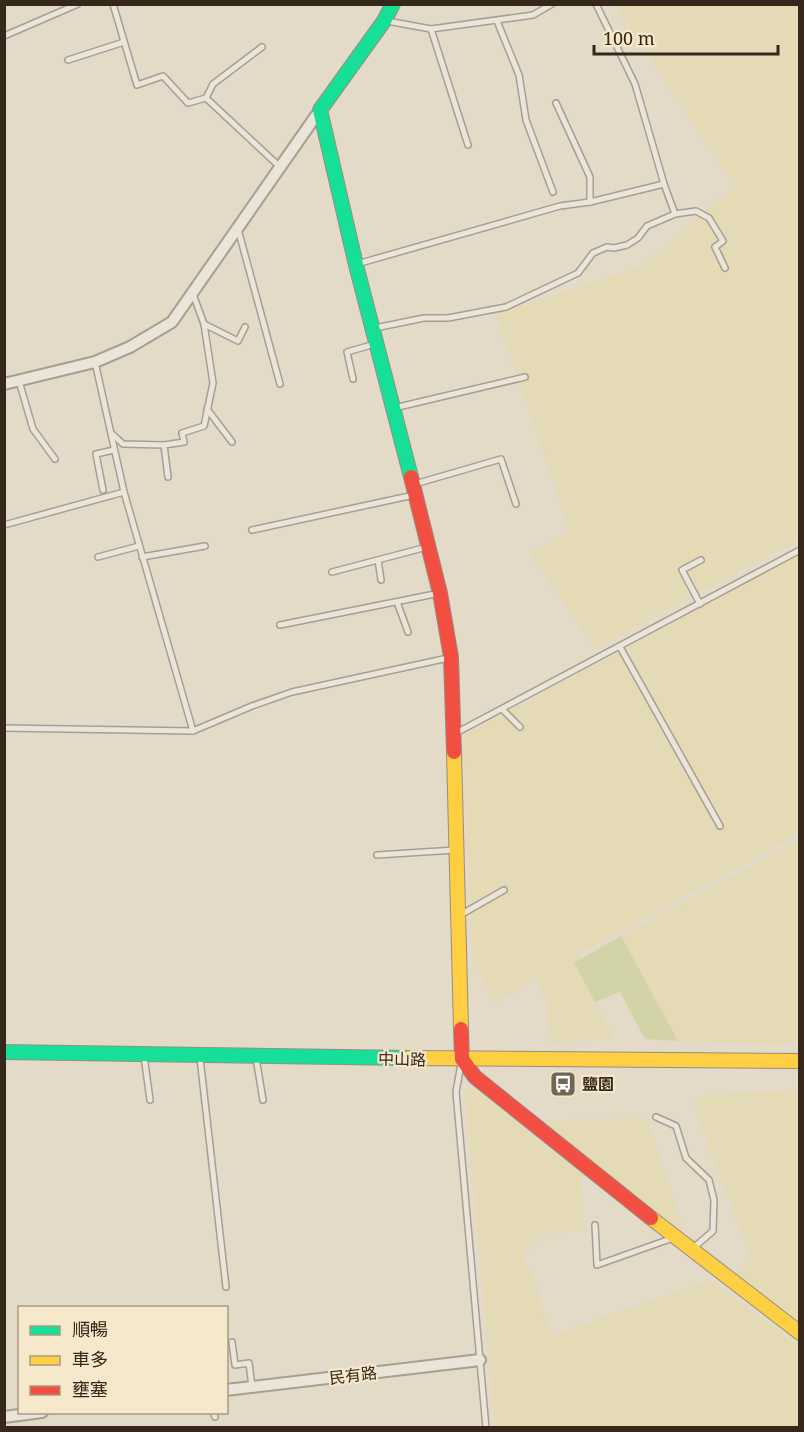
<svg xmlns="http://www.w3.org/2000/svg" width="804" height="1432" font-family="'Noto Serif','Noto Sans TC',serif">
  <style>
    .farmland { fill: #e4dab6 }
    .green { fill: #d3d3a8 }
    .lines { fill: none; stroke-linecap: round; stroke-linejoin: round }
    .lane-casing { stroke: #a79f91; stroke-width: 8 }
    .street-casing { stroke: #a79f91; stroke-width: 14 }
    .fast-casing { stroke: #978e81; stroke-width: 16 }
    .slow-casing { stroke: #978e81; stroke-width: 16 }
    .jam-casing { stroke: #978e81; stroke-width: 16 }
    .lane { stroke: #ebe5d9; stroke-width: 5 }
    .street { stroke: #ebe5d9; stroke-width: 10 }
    .fast { stroke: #16e098; stroke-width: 14 }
    .slow { stroke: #ffcf43; stroke-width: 14 }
    .jam { stroke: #f24e42; stroke-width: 14 }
    .labels { text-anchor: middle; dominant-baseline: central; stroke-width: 4.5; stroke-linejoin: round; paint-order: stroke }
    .street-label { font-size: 16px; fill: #35271a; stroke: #f6e9cb }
    .poi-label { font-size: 16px; font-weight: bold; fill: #35271a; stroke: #f6e9cb; text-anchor: start }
  </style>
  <rect width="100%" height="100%" fill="#e3dac7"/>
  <g class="farmland">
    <polygon points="615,5 799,5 799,539 595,648 530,552 570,532 496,314 644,266 735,186"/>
    <polygon points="799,555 799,834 578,954 580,958 575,963 613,1038 552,1043 546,999 537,979 493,1003 480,974 473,969 463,736"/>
    <polygon points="799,840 799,1042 773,1045 678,1041 621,936"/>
    <polygon points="474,1089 581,1174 583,1229 541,1235 523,1254 523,1265 532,1272 551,1336 711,1280 799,1345 799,1427 495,1427 465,1090"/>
    <polygon points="799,1090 800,1090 799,1322 735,1273 753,1263 693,1102 707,1095"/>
    <polygon points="647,1118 684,1231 534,1121"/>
  </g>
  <polygon class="green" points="621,936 678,1041 645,1039 620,992 595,1002 574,963"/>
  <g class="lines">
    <defs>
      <g id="lane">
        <polyline points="113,4 137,85 163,76 188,103 206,98 280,167"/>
        <polyline points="387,21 431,29 533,15 552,4"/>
        <polyline points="497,21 519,75 526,120 553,192"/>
        <polyline points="431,29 468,145"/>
        <polyline points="4,36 78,4"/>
        <polyline points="68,60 124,42"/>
        <polyline points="206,98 213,84 262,47"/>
        <polyline points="556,103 590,177 590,202"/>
        <polyline points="675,214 696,211 709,218 723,241 715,247 725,268"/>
        <polyline points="238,229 280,384"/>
        <polyline points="357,264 560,206 590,202 664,184"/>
        <polyline points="204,324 238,341 245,327"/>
        <polyline points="375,328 424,318 448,318 506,307 578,273 593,253 607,247 614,248 627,245 638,238 647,226 675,214 664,184 635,84 596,4"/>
        <polyline points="95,362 124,492 193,731"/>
        <polyline points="353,379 347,352 375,344"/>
        <polyline points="19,381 33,429 55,459"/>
        <polyline points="394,408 525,377"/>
        <polyline points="207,409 232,442"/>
        <polyline points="111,433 123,444 164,445 184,442 182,433 204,426 213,383 204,324 193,294"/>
        <polyline points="164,445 168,477"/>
        <polyline points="415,484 501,459 516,504"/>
        <polyline points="103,490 96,454 114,450"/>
        <polyline points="4,525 124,492"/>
        <polyline points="252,530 414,495"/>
        <polyline points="98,557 139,546"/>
        <polyline points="142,557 205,546"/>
        <polyline points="378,560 381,580"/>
        <polyline points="332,572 427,547"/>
        <polyline points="397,602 408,632"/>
        <polyline points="700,604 682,570 701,560"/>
        <polyline points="280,625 440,593"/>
        <polyline points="620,647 720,826"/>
        <polyline points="502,709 520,727"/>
        <polyline points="4,728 193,731 252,706 292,692 448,658"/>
        <polyline points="456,733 800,550"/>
        <polyline points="377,855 455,850"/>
        <polyline points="462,914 504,890"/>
        <polyline points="144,1056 150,1100"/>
        <polyline points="200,1058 226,1287"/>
        <polyline points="256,1058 263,1100"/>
        <polyline points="461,1064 456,1092 486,1428"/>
        <polyline points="656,1117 676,1126 686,1158 709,1180 714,1200 713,1231 692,1249"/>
        <polyline points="595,1225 597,1265 673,1238"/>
        <polyline points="232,1342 235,1365 249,1363 252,1387"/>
        <polyline points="213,1412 215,1417"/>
      </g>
      <g id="street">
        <polyline points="4,384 95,362 130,347 172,322 320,110"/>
        <polyline points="226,1390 480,1360"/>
        <polyline points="4,1417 42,1412"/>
      </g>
      <g id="fast">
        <polyline points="393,4 384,21 320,110 356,265 411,477"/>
        <polyline points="4,1052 409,1058"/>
      </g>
      <g id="slow">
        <polyline points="454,752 461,1029"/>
        <polyline points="409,1058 800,1061"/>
        <polyline points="651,1218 800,1333"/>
      </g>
      <g id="jam">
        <polyline points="411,477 440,593 451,657 454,752"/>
        <polyline points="461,1029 462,1059 475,1077 651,1218"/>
      </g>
    </defs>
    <use href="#lane" class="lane-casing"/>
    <use href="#street" class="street-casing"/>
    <use href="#fast" class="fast-casing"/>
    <use href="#slow" class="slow-casing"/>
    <use href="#jam" class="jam-casing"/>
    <use href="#lane" class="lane"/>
    <use href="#street" class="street"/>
    <use href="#fast" class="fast"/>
    <use href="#slow" class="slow"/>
    <use href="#jam" class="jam"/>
  </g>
  <defs>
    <symbol id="bus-square" viewBox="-11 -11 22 22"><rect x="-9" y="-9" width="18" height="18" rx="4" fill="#726657" stroke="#f6e9cb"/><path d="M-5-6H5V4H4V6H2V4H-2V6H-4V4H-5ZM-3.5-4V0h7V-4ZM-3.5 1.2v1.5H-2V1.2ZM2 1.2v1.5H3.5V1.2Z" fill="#fff"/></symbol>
  </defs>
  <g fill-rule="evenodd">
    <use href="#bus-square" x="548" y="1069" width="30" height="30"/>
  </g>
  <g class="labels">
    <g class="street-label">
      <text transform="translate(402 1059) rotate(1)">中山路</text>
      <text transform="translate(353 1375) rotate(-7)">民有路</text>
    </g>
    <g class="poi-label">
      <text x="582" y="1084">鹽園</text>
    </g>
  </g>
  <rect width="804" height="1432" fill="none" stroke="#35271a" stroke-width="12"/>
  <rect x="18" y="1306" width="210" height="108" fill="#f6e9cb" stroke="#a99b84" stroke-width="1.5"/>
  <rect x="30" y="1326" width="30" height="9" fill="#16e098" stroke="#a99b84" stroke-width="1.5"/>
  <text x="72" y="1336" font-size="18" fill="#35271a">順暢</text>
  <rect x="30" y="1356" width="30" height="9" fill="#ffcf43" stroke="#a99b84" stroke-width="1.5"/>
  <text x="72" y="1366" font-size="18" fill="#35271a">車多</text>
  <rect x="30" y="1386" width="30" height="9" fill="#f24e42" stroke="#a99b84" stroke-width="1.5"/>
  <text x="72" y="1396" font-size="18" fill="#35271a">壅塞</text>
  <path d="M594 45v9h184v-9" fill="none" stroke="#35271a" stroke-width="3"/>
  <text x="603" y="45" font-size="18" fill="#35271a" stroke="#f6e9cb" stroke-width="4.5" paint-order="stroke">100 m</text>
</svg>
